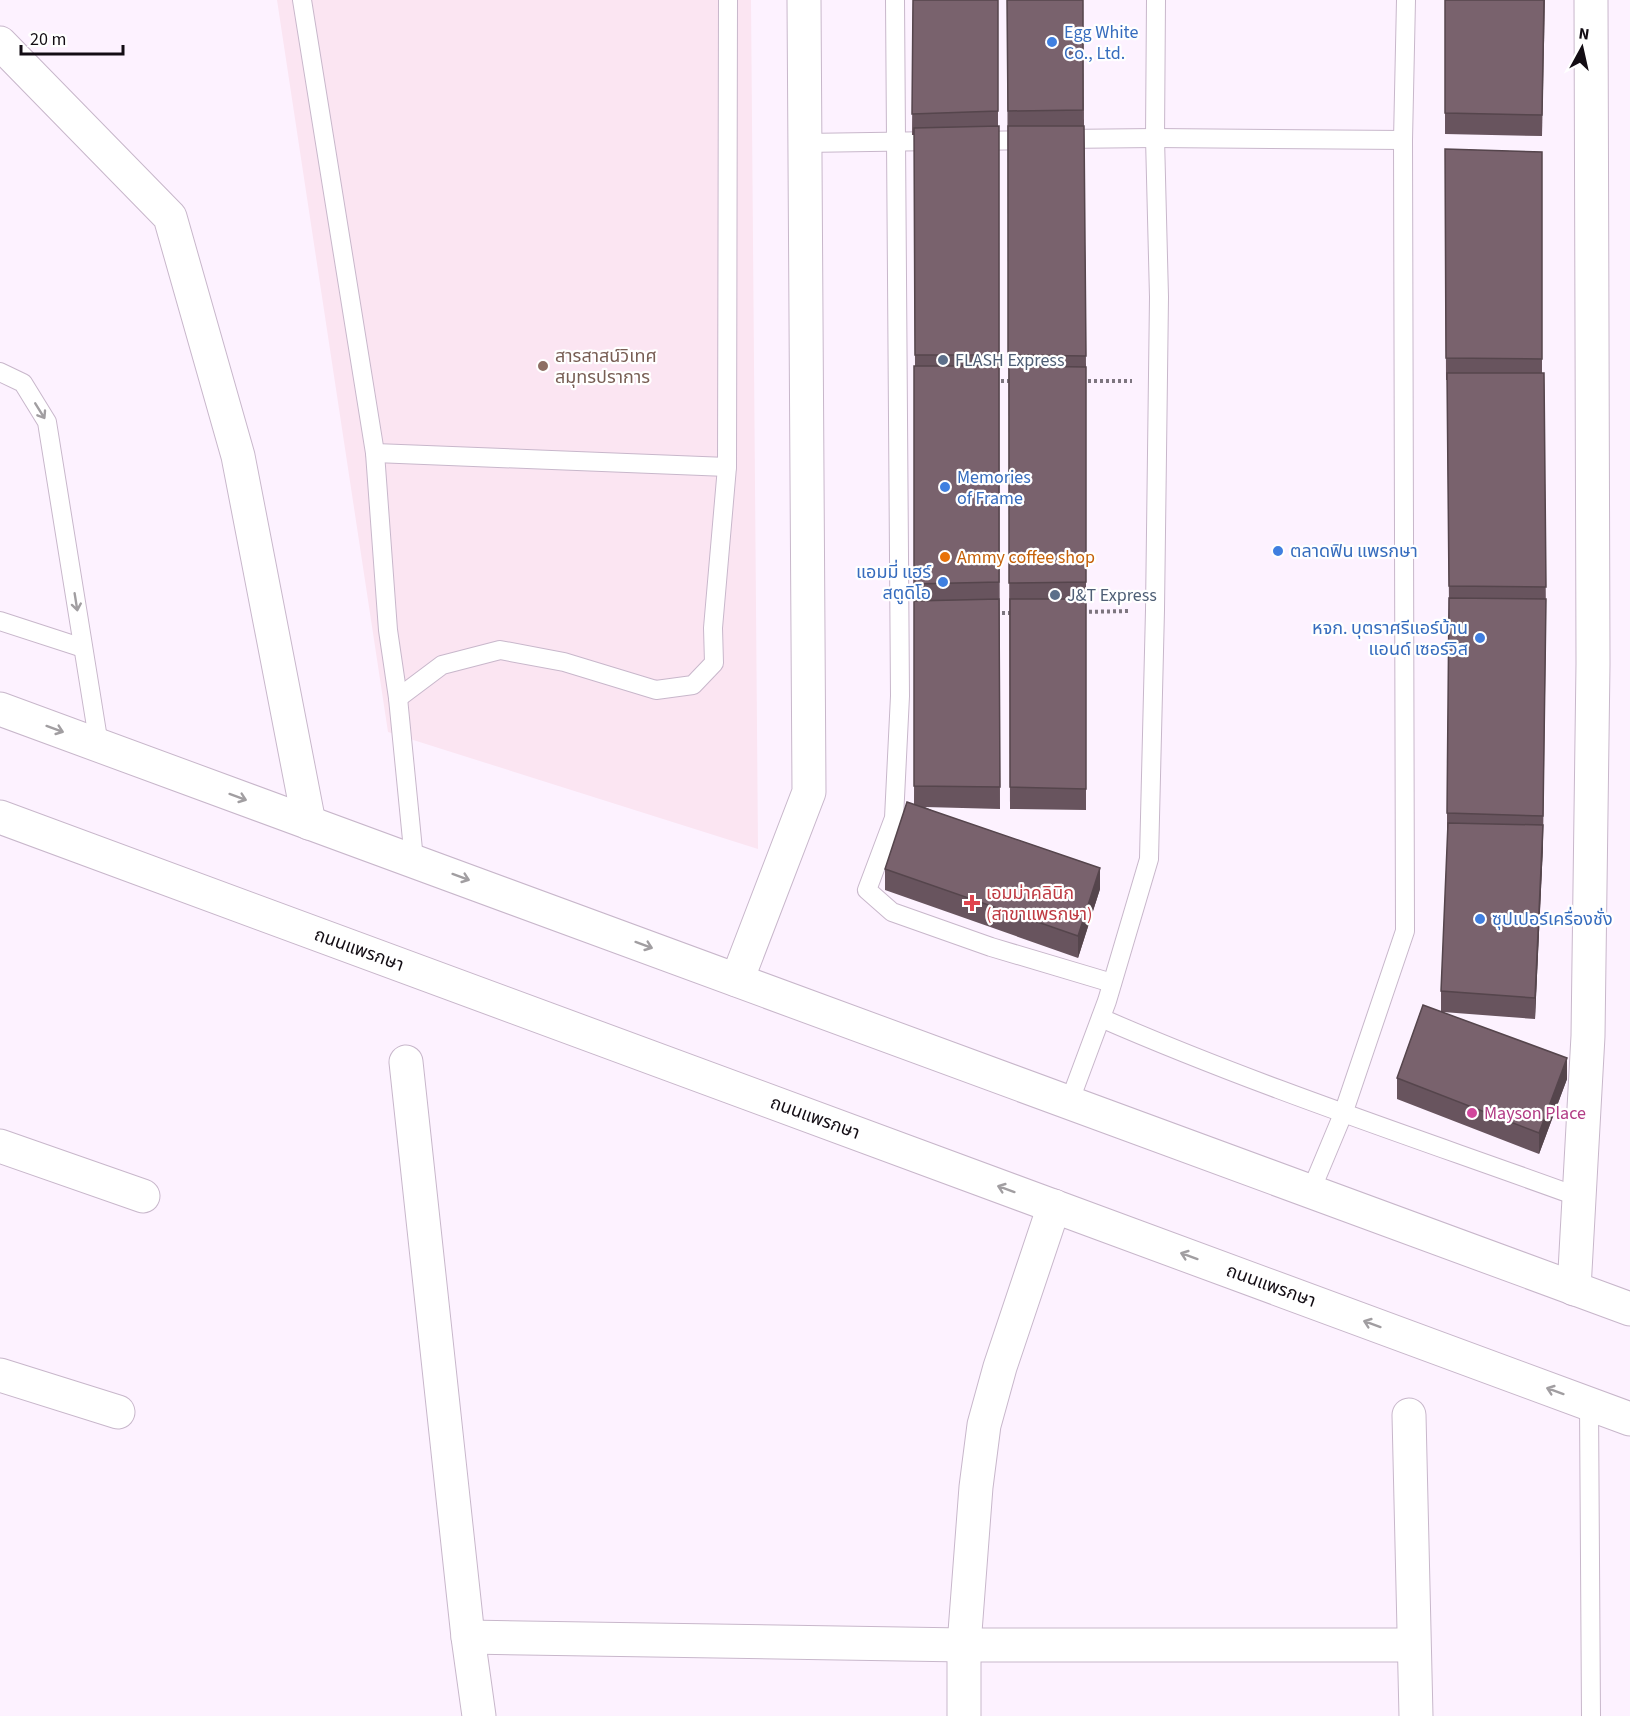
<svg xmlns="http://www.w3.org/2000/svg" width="1630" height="1716" font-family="'Source Sans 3','Noto Sans Thai',sans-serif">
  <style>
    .education { fill: #fbe5f2 }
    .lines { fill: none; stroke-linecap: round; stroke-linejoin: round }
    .lane-casing { stroke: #c8b7cb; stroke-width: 20 }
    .street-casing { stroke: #c8b7cb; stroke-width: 35 }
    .secondary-casing { stroke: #c8b7cb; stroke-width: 35 }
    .path { stroke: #7d757f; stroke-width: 4; stroke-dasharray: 3 3; stroke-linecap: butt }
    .lane { stroke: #fff; stroke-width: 18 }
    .street { stroke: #fff; stroke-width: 33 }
    .secondary { stroke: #fff; stroke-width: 33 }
    .wall { fill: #68545e }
    .shaded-wall { fill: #55454c }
    .building { fill: #79626d; stroke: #55454c; stroke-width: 1.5 }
    .oneway { stroke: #a19ea1 }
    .shop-dot { fill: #3f7fe0; stroke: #fff; stroke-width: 2 }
    .service-dot { fill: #5c6f8a; stroke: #fff; stroke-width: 2 }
    .education-dot { fill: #8d6e63; stroke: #fff; stroke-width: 2 }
    .food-dot { fill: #e8710a; stroke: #fff; stroke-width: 2 }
    .health-dot { fill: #e0444e; stroke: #fff; stroke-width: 2 }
    .hotel-dot { fill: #d1479c; stroke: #fff; stroke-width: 2 }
    .labels { text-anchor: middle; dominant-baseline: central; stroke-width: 4.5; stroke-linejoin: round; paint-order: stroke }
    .shop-label { font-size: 18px; fill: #366cbe; stroke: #fff; text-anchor: start }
    .education-label { font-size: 18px; fill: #785e54; stroke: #fff; text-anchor: start }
    .service-label { font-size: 18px; fill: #4e5e75; stroke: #fff; text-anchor: start }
    .food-label { font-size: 18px; fill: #c56008; stroke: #fff; text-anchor: start }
    .health-label { font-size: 18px; fill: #be3a42; stroke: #fff; text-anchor: start }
    .street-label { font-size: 18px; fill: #130d14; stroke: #fff }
    .hotel-label { font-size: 18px; fill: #b23c85; stroke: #fff; text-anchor: start }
  </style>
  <rect width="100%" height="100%" fill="#fdf2ff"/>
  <polygon class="education" points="277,0 751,0 758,849 388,732"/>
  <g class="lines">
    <defs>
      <g id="lane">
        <polyline points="302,0 375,453 388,630 398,698 414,860"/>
        <polyline points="895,0 900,696 894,818 867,890 892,912 991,947 1112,983"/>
        <polyline points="1061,139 1155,138 1403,140"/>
        <polyline points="977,141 1033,140"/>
        <polyline points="804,143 937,141"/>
        <polyline points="0,372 23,383 47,422 99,745"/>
        <polyline points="375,453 727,467 728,0"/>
        <polyline points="0,621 83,648"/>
        <polyline points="398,698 442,665 500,650 564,662 656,690 693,685 714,663 713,628 727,467"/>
        <path d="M1101,1018C1257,1086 1419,1139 1579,1197"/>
        <polyline points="1069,1103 1107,1001 1149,859 1155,610 1159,297 1155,138 1156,0"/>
        <polyline points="1310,1193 1343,1114 1405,931 1403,140 1406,0"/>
        <polyline points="1589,1404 1591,1716"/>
      </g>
      <g id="street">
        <polyline points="0,43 170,217 238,456 309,823"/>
        <polyline points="737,980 809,792 804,0"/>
        <polyline points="406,1062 468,1637 479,1716"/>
        <polyline points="0,1146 143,1196"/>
        <polyline points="1574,1289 1588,1036 1593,664 1591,0"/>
        <polyline points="0,1375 118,1412"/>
        <polyline points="1409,1415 1416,1716"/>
        <polyline points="468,1637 964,1645 1413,1645"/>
        <polyline points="964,1716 964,1645 976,1487 984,1425 1000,1367 1054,1206"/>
      </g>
      <g id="secondary">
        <polyline points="0,709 1630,1309"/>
        <polyline points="0,817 1630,1419"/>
      </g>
    </defs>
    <use href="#lane" class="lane-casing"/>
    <use href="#street" class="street-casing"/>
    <use href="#secondary" class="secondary-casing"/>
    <g class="path">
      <polyline points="995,381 1012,381"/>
      <polyline points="1082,381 1132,381"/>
      <polyline points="1083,612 1130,611"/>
      <polyline points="996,613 1013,613"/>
    </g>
    <use href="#lane" class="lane"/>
    <use href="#street" class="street"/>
    <use href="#secondary" class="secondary"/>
  </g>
  <g class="wall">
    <polygon points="913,0 998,0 998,126 999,126 1000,809 925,807 1100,889 1078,958 885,890 885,869 914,804 915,366 914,135 912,135"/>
    <polygon points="1007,0 1083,0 1086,367 1086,810 1010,809"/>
    <polygon points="1445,0 1545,0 1542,136 1445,134"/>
    <polygon points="1445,149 1542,152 1542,373 1544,373 1546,621 1543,846 1535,1019 1443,1012 1567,1079 1539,1154 1397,1099 1397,1078 1441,1011 1441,991 1448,835 1447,835 1447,813 1449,607 1447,380 1446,380"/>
  </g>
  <g class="shaded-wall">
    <polygon points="1543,825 1543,846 1535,1019 1535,998"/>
    <polygon points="1100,868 1100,889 1078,958 1078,936"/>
    <polygon points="1567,1058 1567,1079 1539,1154 1539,1133"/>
  </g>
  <g class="building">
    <polygon points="913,0 998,0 998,111 912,114"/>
    <polygon points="1007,0 1083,0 1083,110 1008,111"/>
    <polygon points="1445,0 1544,0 1542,115 1445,113"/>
    <polygon points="999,126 999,355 915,355 914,128"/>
    <polygon points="1008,126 1084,126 1086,356 1008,355"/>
    <polygon points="1445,149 1542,152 1542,359 1446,358"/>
    <polygon points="914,366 999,366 999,582 914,584"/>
    <polygon points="1009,366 1086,367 1086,582 1009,583"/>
    <polygon points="1447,373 1544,373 1546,587 1449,586"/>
    <polygon points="1449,598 1546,599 1543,816 1447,813"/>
    <polygon points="999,599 1000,787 914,786 914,601"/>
    <polygon points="1010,599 1086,599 1086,789 1010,787"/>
    <polygon points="907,802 1100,868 1078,936 885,869"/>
    <polygon points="1448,823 1543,825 1535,998 1441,991"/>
    <polygon points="1423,1005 1567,1058 1539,1133 1397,1078"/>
  </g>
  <defs><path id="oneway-shaft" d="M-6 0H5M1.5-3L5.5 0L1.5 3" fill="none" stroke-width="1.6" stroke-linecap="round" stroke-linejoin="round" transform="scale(1.5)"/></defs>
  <g class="oneway">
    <use href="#oneway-shaft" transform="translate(40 411) rotate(58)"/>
    <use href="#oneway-shaft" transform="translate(76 602) rotate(81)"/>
    <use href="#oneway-shaft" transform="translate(55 729) rotate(20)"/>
    <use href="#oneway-shaft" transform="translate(238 797) rotate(20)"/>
    <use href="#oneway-shaft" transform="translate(461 877) rotate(20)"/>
    <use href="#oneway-shaft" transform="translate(644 945) rotate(20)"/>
    <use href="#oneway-shaft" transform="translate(1006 1189) rotate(-160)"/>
    <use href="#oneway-shaft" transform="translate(1189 1256) rotate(-160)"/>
    <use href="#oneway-shaft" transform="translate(1372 1324) rotate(-160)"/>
    <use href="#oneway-shaft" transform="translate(1555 1391) rotate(-160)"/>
  </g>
  <g class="shop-dot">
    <circle cx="1052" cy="42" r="6"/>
    <circle cx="945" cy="487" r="6"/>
    <circle cx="1278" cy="551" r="6"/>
    <circle cx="943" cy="582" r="6"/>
    <circle cx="1480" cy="638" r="6"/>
    <circle cx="1480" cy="919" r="6"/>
  </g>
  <g class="service-dot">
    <circle cx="943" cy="360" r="6"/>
    <circle cx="1055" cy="595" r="6"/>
  </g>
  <circle class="education-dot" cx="543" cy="366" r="6"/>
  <circle class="food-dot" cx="945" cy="557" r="6"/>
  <path class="health-dot" d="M969 894h6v6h6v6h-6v6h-6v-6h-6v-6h6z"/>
  <circle class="hotel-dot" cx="1472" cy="1113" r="6"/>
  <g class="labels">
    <g class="shop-label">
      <text x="1064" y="32">Egg White<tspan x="1064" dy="21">Co., Ltd.</tspan></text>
      <text x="957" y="477">Memories<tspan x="957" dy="21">of Frame</tspan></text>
      <text x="1290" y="551">ตลาดฟิน แพรกษา</text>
      <text x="931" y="572" text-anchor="end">แอมมี่ แฮร์<tspan x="931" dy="21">สตูดิโอ</tspan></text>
      <text x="1468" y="628" text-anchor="end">หจก. บุตราศรีแอร์บ้าน<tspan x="1468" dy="21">แอนด์ เซอร์วิส</tspan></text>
      <text x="1492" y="919">ซุปเปอร์เครื่องชั่ง</text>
    </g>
    <g class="education-label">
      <text x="555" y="356">สารสาสน์วิเทศ<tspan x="555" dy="21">สมุทรปราการ</tspan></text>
    </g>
    <g class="service-label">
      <text x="955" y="360">FLASH Express</text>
      <text x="1067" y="595">J&amp;T Express</text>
    </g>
    <g class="food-label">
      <text x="957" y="557">Ammy coffee shop</text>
    </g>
    <g class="health-label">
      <text x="986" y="893">เอมม่าคลินิก<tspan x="986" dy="21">(สาขาแพรกษา)</tspan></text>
    </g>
    <g class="street-label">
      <text transform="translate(359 950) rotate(20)">ถนนแพรกษา</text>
      <text transform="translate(815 1118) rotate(20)">ถนนแพรกษา</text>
      <text transform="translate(1271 1286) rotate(20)">ถนนแพรกษา</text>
    </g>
    <g class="hotel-label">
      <text x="1484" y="1113">Mayson Place</text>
    </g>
  </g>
  <g transform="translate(1582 48) rotate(8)" stroke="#ffffff" stroke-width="4.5" paint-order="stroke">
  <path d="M0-4.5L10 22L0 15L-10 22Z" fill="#130d14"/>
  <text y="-9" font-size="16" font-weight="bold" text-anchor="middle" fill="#130d14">N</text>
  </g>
  <path d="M21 45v9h102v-9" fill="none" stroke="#130d14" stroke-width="3"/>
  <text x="30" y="45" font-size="18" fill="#130d14" stroke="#ffffff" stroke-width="4.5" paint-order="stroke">20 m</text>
</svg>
